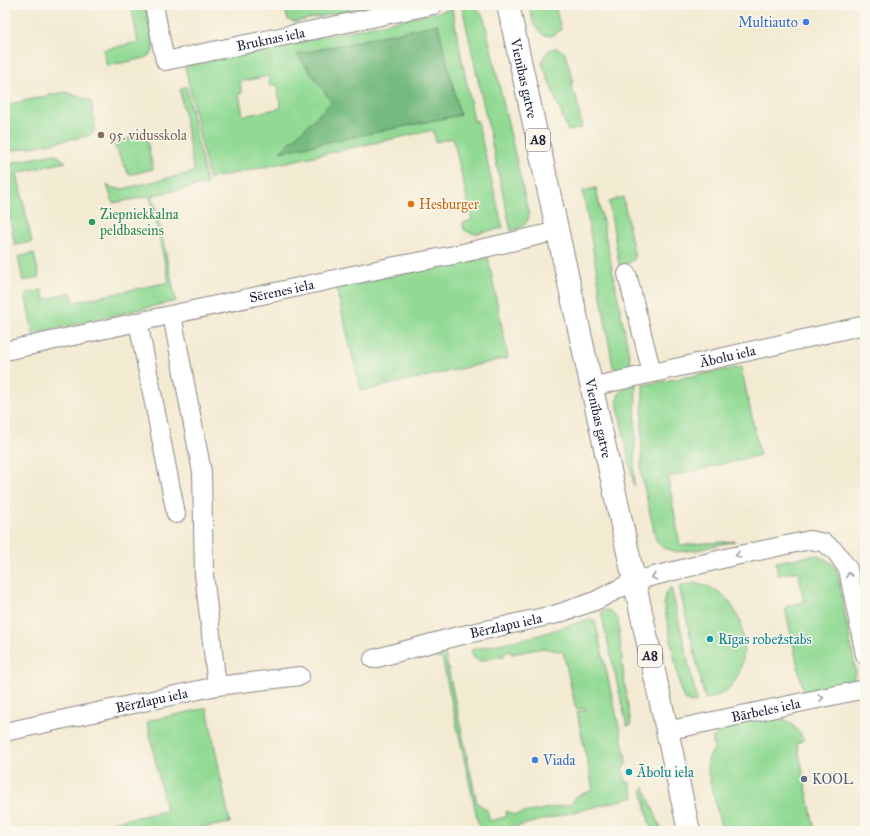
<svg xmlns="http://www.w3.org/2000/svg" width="870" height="836" font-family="'IM FELL Great Primer',serif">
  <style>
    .green { fill: #92da94; stroke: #5a7e68; fill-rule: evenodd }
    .forest { fill: #75ba7e; stroke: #4c6e5c }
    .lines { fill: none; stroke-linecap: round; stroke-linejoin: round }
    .minor-casing { stroke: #8a8686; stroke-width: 20 }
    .trunk-casing { stroke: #8a8686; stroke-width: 24 }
    .minor { stroke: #fff; stroke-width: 18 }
    .trunk { stroke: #fff; stroke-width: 22 }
    .oneway { stroke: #9c9ca7 }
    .shop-dot { fill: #3f7fe0; stroke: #fbf7ec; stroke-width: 1.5 }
    .education-dot { fill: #8d6e63; stroke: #fbf7ec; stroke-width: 1.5 }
    .food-dot { fill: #e8710a; stroke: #fbf7ec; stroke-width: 1.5 }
    .leisure-dot { fill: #2e9e5b; stroke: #fbf7ec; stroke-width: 1.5 }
    .culture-dot { fill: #0f9aa8; stroke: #fbf7ec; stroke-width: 1.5 }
    .service-dot { fill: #5c6f8a; stroke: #fbf7ec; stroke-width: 1.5 }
    .labels { text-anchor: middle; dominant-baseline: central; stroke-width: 3; stroke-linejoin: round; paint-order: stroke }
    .shield { fill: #fbf7ec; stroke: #636270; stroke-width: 1 }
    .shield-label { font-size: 13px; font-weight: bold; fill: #22223b }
    .shop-label { font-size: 14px; fill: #366cbe; stroke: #fbf7ec; text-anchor: end }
    .street-label { font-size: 14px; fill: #22223b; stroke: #fbf7ec }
    .education-label { font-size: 14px; fill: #785e54; stroke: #fbf7ec; text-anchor: start }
    .food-label { font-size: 14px; fill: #c56008; stroke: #fbf7ec; text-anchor: start }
    .leisure-label { font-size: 14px; fill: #27864d; stroke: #fbf7ec; text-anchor: start }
    .culture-label { font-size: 14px; fill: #0d838f; stroke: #fbf7ec; text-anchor: start }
    .service-label { font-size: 14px; fill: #4e5e75; stroke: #fbf7ec; text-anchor: start }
  </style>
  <rect width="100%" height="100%" fill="#fbf7ec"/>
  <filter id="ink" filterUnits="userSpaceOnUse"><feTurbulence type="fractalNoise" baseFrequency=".025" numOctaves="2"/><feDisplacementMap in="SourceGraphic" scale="8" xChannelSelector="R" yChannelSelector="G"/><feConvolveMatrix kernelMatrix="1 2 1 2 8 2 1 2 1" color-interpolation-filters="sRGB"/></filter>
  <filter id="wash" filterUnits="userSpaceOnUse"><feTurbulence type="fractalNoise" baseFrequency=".012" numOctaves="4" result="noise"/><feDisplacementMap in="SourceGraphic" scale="16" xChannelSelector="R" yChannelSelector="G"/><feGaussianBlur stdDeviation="0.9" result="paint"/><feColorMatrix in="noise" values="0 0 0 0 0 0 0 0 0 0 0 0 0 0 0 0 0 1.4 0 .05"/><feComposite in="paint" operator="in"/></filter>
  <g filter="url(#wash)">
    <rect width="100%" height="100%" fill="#f3ead2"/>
    <g class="green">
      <polygon points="131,5 145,5 153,41 153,52 145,58 107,66 103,50 138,42"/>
      <polygon points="284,5 375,5 295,22 288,20"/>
      <polygon points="529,5 555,5 561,30 551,36 543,35 534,25"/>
      <path d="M462,6C473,4 479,9 484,18L529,216C527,226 520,228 511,231Z"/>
      <path d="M452,9L474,121L477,120L503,228L474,234L464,230L463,223L472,220L453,138L436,142L433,130L209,179L185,66ZM268,76L270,86L276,85L281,108L243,116L239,94L242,93L240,82ZM332,102L460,115L281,151Z"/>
      <path d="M557,48L565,53L573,81L571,85L573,92L576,96L582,128L568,131L542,63C544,54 548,49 557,48Z"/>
      <polygon points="186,86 207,184 153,195 176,301 33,334 25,294 42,290 45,300 71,292 74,302 169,282 150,196 113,203 107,185 111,188 122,189 194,172 180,90"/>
      <polygon points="65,92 91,101 95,125 94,132 88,136 5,152 5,105"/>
      <polygon points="146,135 153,169 129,175 113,142"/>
      <polygon points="55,154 66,162 17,173 32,242 15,245 5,196 5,169 14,162"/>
      <polygon points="596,188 631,364 629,369 617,369 613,367 583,191"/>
      <polygon points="623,197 635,259 625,265 620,270 609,202"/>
      <polygon points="34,253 39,277 23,281 18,257"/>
      <polygon points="488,257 508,358 361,391 336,287"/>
      <polygon points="741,367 760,455 668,477 680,545 735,541 697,550 677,552 663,548 656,540 641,473 643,385"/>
      <path d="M636,384L634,486L617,401C619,389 625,388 636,384Z"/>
      <polygon points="816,555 829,561 837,570 856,673 850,685 804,694 785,607 804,602 798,571 778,575 776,562"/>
      <path d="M695,583C706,586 715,588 723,595C753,622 753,694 705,699L679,586Z"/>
      <polygon points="671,587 697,701 691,703 684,699 681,692 664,605 665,594"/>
      <polygon points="606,610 611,611 618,619 624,679 631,725 627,726 601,612"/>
      <polygon points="589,619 595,621 627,762 622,769 627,783 630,782 634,797 498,831 480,831 442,658 438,659 436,649 440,649 445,654 477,803 487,810 490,821 506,817 505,812 508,811 513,815 571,804 577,796 593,790 577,712 586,710 586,708 576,709 563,652 543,648 512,654 511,651 504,653 504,656 479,661 474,658 471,650 539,635"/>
      <polygon points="207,708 230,823 199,828 199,831 70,831 166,811 147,721"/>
      <path d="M774,715C789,720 796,726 804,740L797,743L815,831H722L707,768L708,759L714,749L712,738C730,723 752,719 774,715Z"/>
      <polygon points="644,787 662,831 651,831 642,789"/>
    </g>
    <polygon class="forest" points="438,24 460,115 280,152 332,102 297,54"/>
  </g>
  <g filter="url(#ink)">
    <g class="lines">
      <defs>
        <g id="minor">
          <path id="s1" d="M154,5L165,61L433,5"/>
          <polyline points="627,274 652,373"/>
          <polyline points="172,315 202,472 204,574 217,686"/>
          <polyline points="138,322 176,514"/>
          <path id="s2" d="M5,351L390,267L454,255L558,231"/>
          <path id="s3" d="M591,387L865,325"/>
          <path id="s4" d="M373,659L454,637L557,614L595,601L634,581L730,557L810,540L825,543L836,552L848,569L865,655"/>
          <path id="s5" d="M666,731L865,689"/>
          <path id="s6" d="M5,732L217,686L300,676"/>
        </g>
        <g id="trunk">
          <path id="s7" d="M508,5L689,831"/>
        </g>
      </defs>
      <use href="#minor" class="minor-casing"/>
      <use href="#trunk" class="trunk-casing"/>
      <use href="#minor" class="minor"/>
      <use href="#trunk" class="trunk"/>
    </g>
    <defs><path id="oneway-chevron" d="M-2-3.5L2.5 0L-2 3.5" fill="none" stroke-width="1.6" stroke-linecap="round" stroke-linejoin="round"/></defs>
    <g class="oneway">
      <use href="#oneway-chevron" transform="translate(738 555) rotate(168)"/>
      <use href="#oneway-chevron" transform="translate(849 575) rotate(-102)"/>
      <use href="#oneway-chevron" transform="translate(654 577) rotate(166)"/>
      <use href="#oneway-chevron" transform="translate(821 698) rotate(-12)"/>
    </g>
  </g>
  <g class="shop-dot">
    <circle cx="806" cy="22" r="4"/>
    <circle cx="535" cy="760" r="4"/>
  </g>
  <circle class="education-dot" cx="101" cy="135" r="4"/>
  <circle class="food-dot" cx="411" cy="204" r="4"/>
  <circle class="leisure-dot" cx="92" cy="222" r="4"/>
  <g class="culture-dot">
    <circle cx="710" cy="639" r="4"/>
    <circle cx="629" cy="772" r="4"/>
  </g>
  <circle class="service-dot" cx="804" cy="779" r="4"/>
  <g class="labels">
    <g class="shield">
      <rect x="526" y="129" width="24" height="22" rx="3"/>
      <rect x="638" y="645" width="24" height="22" rx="3"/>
    </g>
    <g class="shield-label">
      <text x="538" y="140">A8</text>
      <text x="650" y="656">A8</text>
    </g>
    <g class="shop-label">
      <text x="798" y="22">Multiauto</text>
      <text x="543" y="760" text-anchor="start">Viada</text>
    </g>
    <g class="street-label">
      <text stroke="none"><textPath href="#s1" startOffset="165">Bruknas iela</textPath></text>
      <text stroke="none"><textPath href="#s7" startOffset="75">Vienības gatve</textPath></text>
      <text stroke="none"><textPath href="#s2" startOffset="283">Sērenes iela</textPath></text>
      <text stroke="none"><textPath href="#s3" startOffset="140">Ābolu iela</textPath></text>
      <text stroke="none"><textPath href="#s7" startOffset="423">Vienības gatve</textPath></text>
      <text stroke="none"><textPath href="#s4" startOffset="137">Bērzlapu iela</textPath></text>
      <text stroke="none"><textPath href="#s6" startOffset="150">Bērzlapu iela</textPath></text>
      <text stroke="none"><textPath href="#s5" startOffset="102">Bārbeles iela</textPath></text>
    </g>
    <g class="education-label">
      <text x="109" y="135">95. vidusskola</text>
    </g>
    <g class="food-label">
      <text x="419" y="204">Hesburger</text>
    </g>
    <g class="leisure-label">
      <text x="100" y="214">Ziepniekkalna<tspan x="100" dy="16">peldbaseins</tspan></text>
    </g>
    <g class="culture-label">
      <text x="718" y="639">Rīgas robežstabs</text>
      <text x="637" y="772">Ābolu iela</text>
    </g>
    <g class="service-label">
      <text x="812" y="779">KOOL</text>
    </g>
  </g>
  <rect width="870" height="836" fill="none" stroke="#fbf7ec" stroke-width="20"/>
</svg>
